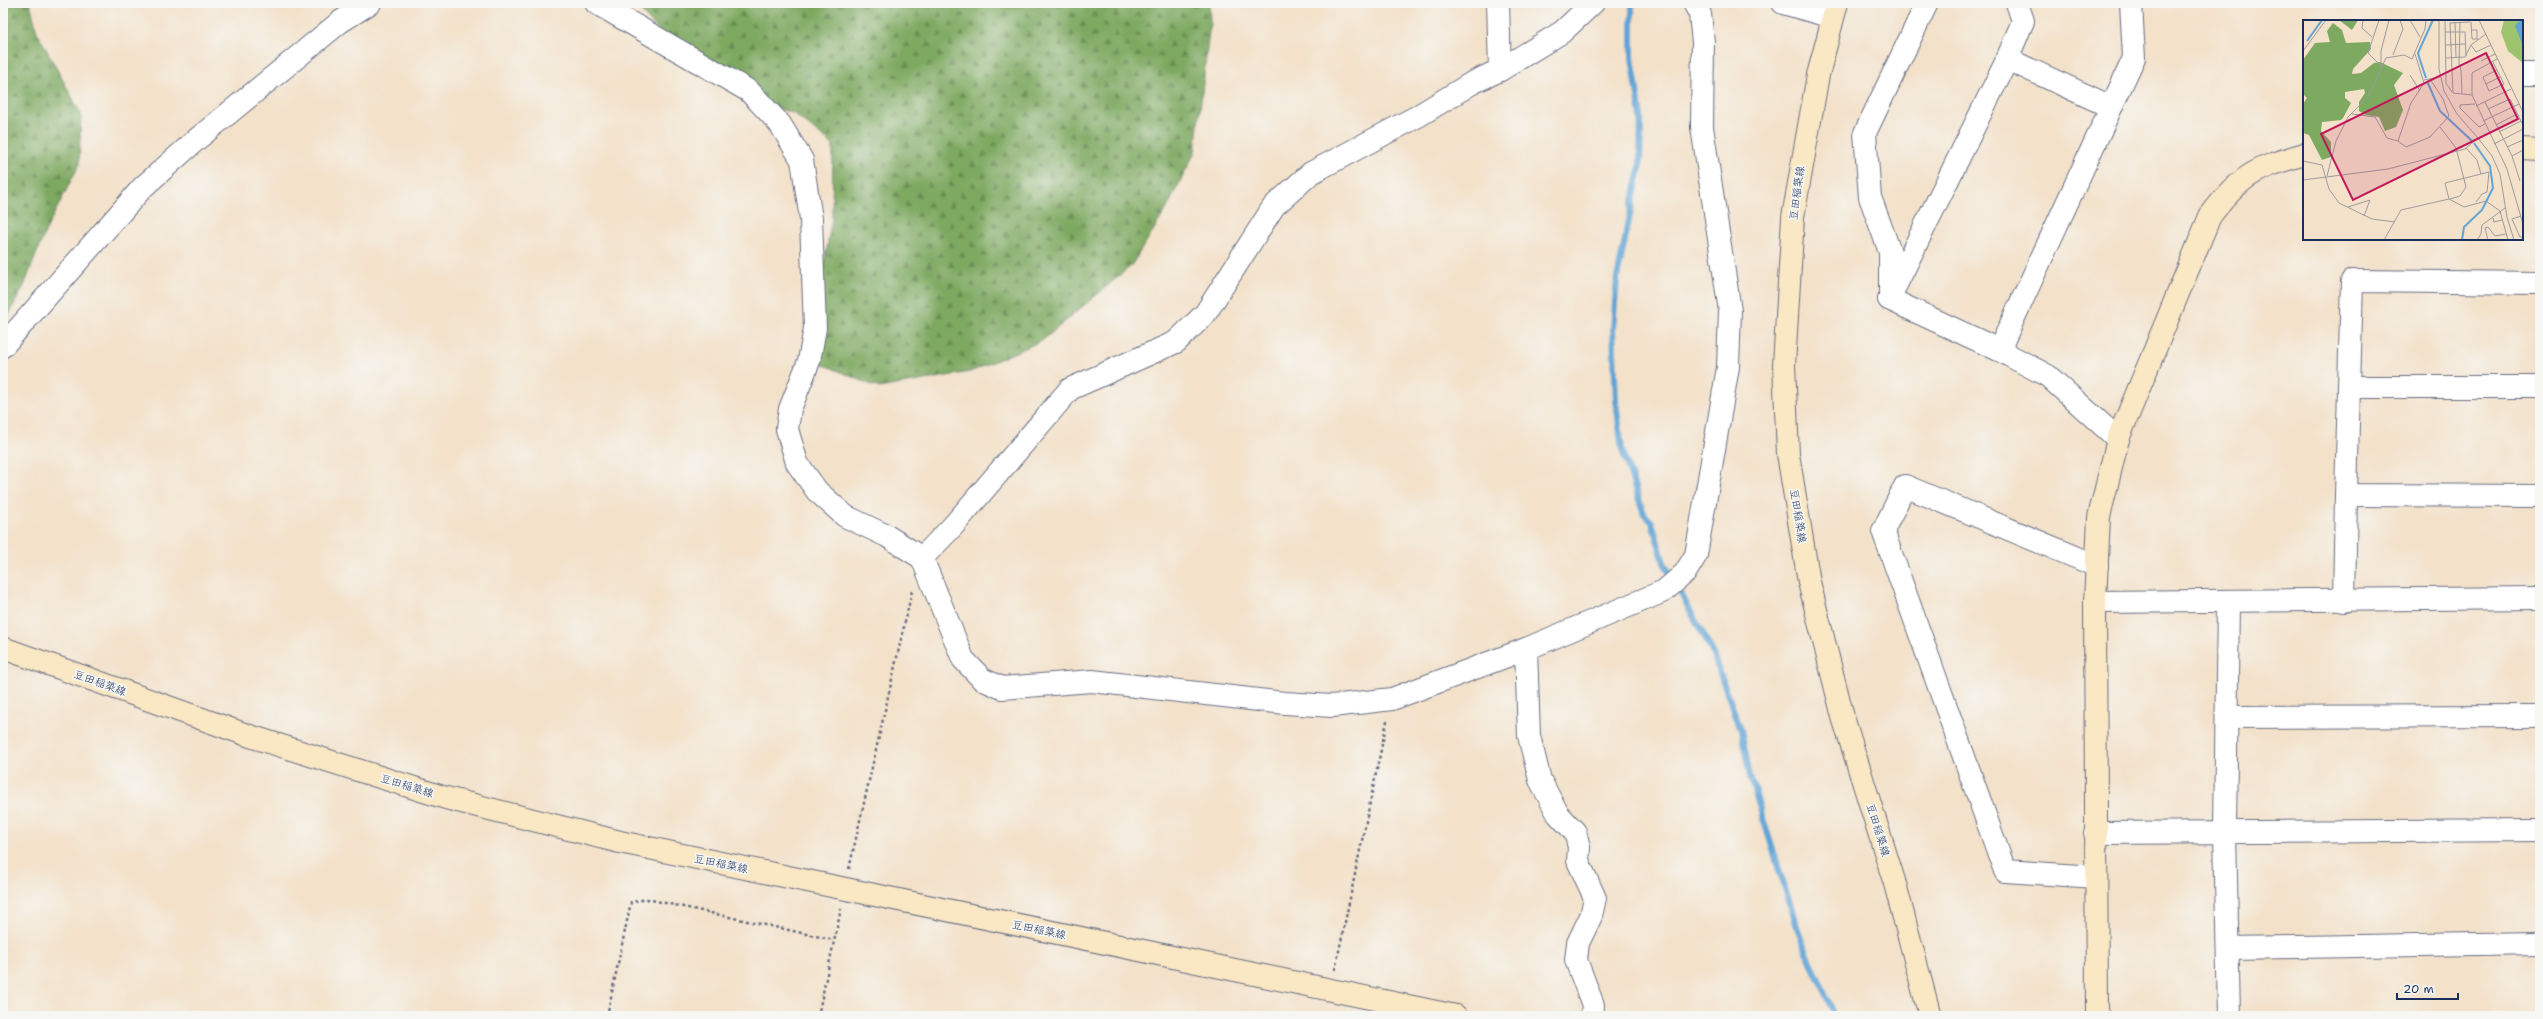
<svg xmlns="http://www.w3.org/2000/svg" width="2543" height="1019" font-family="'Shantell Sans','Klee One',sans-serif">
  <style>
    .forest { fill: url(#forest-firs); stroke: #4c6c5f }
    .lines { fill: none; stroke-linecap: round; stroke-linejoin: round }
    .stream { stroke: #61a4d6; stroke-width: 6 }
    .street-casing { stroke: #676d83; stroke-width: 24 }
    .secondary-casing { stroke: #676d83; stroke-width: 24 }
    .path { stroke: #676d83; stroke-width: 2.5; stroke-dasharray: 3 3; stroke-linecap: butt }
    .street { stroke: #fff; stroke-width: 22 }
    .secondary { stroke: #fae7c3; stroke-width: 22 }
    .labels { text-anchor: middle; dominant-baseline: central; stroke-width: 3.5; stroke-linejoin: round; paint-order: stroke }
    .street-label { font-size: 11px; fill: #1b2f5e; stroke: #f6f6f2 }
    .inset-river { fill: none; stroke: #61a4d6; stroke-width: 2 }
    .inset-road { fill: none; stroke: #9d9a9e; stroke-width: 1 }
    .view { fill: #c2185b; fill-opacity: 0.15; stroke: #c2185b; stroke-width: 2 }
    .inset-edge { fill: none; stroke: #1b2f5e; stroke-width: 2 }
  </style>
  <defs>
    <pattern id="forest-firs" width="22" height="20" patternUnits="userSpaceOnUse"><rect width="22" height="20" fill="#7ea960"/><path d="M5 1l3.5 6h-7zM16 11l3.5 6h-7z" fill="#668a52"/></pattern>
  </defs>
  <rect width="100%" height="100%" fill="#f6f6f2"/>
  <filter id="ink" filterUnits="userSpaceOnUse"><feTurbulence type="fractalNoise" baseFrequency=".025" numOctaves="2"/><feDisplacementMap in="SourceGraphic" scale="8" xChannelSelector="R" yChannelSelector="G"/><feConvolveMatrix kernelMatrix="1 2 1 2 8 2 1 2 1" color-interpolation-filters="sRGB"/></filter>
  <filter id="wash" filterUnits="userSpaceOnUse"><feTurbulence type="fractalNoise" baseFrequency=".012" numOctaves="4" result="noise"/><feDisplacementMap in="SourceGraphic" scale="16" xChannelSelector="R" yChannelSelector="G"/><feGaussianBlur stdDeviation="0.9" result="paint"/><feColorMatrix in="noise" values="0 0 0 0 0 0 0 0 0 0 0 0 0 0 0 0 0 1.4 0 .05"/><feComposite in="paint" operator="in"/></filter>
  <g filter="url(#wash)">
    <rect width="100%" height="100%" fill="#f3e1c9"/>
    <g class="forest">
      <polygon points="3,3 30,3 37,32 81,114 79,165 45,232 24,286 3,326"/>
      <polygon points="633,3 1209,3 1210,23 1195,152 1166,210 1131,266 1043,340 970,372 879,388 815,361 821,281 832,218 833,145 793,113 743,99 678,51"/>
    </g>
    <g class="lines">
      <polyline class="stream" points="1632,3 1632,57 1641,117 1640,167 1617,278 1613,329 1616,401 1622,450 1644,514 1652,522 1664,563 1710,647 1741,730 1750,777 1801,939 1835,1016"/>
    </g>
  </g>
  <g filter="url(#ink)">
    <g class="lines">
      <defs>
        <g id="street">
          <polyline points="596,3 749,91 780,124 802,160 811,219 815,328 809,361 790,409 787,429 797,463 817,491 845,516 887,536 922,558 963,659 982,679 1002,688 1092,681 1285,703 1332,706 1392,699 1526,649 1664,591 1685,573 1696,555 1728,367 1730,311 1702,127 1703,42 1700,14 1694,3"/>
          <polyline points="1498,3 1500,70"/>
          <polyline points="1783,3 1832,17"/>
          <polyline points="2007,59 2111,107"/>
          <polyline points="2522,74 2540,74"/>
          <polyline points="2540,283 2352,281 2346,495 2540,496"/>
          <polyline points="1890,292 1890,252 1870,197 1865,133 1927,3"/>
          <polyline points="1889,299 2005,64 2023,21 2017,3"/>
          <polyline points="1889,299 1999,350 2048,376 2118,439"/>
          <polyline points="3,346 143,187 196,140 340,22 370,3"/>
          <polyline points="1999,350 2134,58 2131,3"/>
          <polyline points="2349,387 2540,387"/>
          <polyline points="922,558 953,526 1070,389 1176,342 1205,314 1274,206 1311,173 1418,116 1472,83 1500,70 1562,32 1593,3"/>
          <polyline points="2344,601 2346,495"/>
          <polyline points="2095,602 2540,598"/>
          <polyline points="2228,602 2225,832 2229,1016"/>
          <polyline points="1526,649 1529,736 1540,780 1558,814 1575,832 1579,847 1578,861 1595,898 1591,916 1578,943 1576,960 1593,1005 1592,1016"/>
          <polyline points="2227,717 2540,716"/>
          <polyline points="2095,833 2540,830"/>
          <polyline points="2096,877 2005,871 1883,531 1905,486 2097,566"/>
          <polyline points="2228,948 2540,943"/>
        </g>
        <g id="secondary">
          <polyline points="1837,3 1818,75 1793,217 1784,365 1788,454 1809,582 1843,717 1895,884 1930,1016"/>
          <polyline points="2522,149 2540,150"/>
          <polyline points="3,648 250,736 446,798 620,842 1456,1016"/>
          <path d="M2097,1016L2095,602L2099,517L2118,439L2210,216C2242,174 2255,169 2304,154"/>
        </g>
      </defs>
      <use href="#street" class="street-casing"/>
      <use href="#secondary" class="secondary-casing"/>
      <g class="path">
        <polyline points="849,869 912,591"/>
        <polyline points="1335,970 1387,721"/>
        <polyline points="607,1016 631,902 647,899 834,940"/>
        <polyline points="818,1016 841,909"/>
        <polyline points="1326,1016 1327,1011"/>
      </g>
      <use href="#street" class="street"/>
      <use href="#secondary" class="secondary"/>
    </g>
  </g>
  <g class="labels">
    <g class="street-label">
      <text transform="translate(1797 193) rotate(-82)">豆田稲築線</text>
      <text transform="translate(1798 516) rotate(81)">豆田稲築線</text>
      <text transform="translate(100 683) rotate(20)">豆田稲築線</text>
      <text transform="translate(407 786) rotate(17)">豆田稲築線</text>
      <text transform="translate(1878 830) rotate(73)">豆田稲築線</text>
      <text transform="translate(721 864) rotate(12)">豆田稲築線</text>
      <text transform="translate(1039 930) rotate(12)">豆田稲築線</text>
    </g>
  </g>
  <g transform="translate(2303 20)">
    <rect width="220" height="220" fill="#f3e1c9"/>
    <path d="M201,0H220V43L205,31L198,12Z" fill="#9ec36d"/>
    <path d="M36,0H55L49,10ZM30,3L39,10L43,23L67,22L68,29L50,49L49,54L58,53L71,43L77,42L100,53L91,65L100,90L93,107L82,111L76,97L63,95L56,91V82L62,73L61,69L42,72V78L48,83L40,98L38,100L19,102L18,111L28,122V137L19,140L6,115L0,113V84L4,78L0,74V40L12,23L27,22L24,11Z" fill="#7ea960"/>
    <path d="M220,0V26L212,6L215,2Z" fill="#61a4d6"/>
    <path class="inset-river" d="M4,21L19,0M117,40L123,58M117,40L115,33L130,0M124,61L137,91L169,121M159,220L161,207L179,190L190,168L187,146L171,123"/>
    <path class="inset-road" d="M60,0L59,8L69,17M76,0L65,33L78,46M107,0L117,17M142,0L143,63L149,72M176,0L220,92M152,2L153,38M157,2L156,44L158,50L159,73M168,2L169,19H175M169,10H174V19M142,12H162L163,36M143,25L162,24M168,25L173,32L188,25M0,31L23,0M90,35L100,9L97,0M143,38L162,37L168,25L183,14M194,39L169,53V75L204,149L220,204M178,41L192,34M190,42L201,64L186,71L180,57L194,50M78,45V31L86,0M107,55L117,71M121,60L137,57M183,64L197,57M150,73L147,3L167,2M150,73L169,75M182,82L209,136L217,161M172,84L157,85V88L176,107L182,104M173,86L208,69M185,89L207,79L220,105M49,94L72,97L84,118L95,121L103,127L127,117L146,96L140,79L127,59M180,101L216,84M193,105L214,94M137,107L153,128L163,167L157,176L147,179M196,112L218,101M175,118L189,136L197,154L204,197L211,220M95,121L108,83L121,63L112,34M191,124L220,109M204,127L220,120M163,128L174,140L178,154M209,136L220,130M0,141L19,145L26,169L36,183L69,199L92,202M24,156L33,121L45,97L65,77L83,38L101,35L109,39L122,9L123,0M0,160L85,149L162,129L175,118L154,94L141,71L136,49V0M146,179L142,163L186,152L184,172L179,174L173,182M45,187L67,180L61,196M218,196L209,199L217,217H220M190,198L191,202L199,200M81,220L98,190L146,179L161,187L183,181L197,191L205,220M174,220L178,214L179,205L202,188M185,220L182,208L185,207L192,216L203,214"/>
    <path class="view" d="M183,33L215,99L50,180L18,114Z"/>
    <rect width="220" height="220" class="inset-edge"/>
  </g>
  <rect width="2543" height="1019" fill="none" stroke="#f6f6f2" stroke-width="16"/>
  <path d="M2397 993v6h61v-6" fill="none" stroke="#1b2f5e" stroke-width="2"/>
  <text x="2403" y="993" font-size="12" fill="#1b2f5e" stroke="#f6f6f2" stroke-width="3" paint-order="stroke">20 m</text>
</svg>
